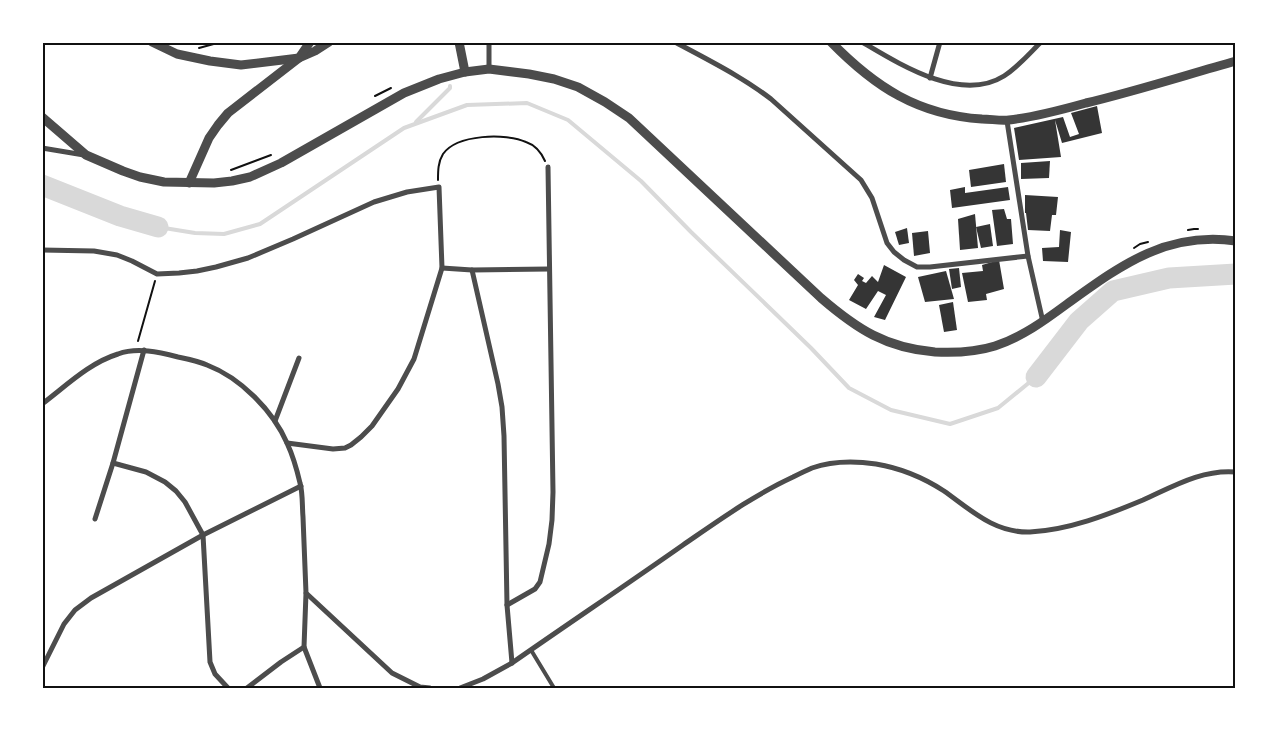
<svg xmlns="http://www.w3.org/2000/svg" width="1278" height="731" font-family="Mulish,sans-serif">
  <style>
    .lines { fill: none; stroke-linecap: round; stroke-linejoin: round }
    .stream { stroke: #d9d9d9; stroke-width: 4 }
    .river { stroke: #d9d9d9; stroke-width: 21 }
    .building { fill: #353535 }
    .path { stroke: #111; stroke-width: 2 }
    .service { stroke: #4c4c4c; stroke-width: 4 }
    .minor { stroke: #4c4c4c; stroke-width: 5 }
    .tertiary { stroke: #4c4c4c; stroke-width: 9 }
    .neatline { fill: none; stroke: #111; stroke-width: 2 }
  </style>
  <rect width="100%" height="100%" fill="#fff"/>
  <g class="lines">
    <g class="stream">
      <polyline points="416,122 450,88 450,86"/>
      <polyline points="158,227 195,233 224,234 260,224 404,128 467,105 527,103 568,120 641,181 691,232 811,348 849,388 891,410 950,424 998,408 1036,377"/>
    </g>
    <g class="river">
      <polyline points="42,185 120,216 158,227"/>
      <polyline points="1036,377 1079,321 1113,291 1169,278 1236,274"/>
    </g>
  </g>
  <g class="building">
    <polygon points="1097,106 1102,133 1062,143 1055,120 1061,157 1019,160 1014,128 1063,117 1070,137 1079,134 1071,113"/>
    <polygon points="1050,161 1049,178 1021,179 1021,163"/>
    <polygon points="1004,164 1006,182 971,187 969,170"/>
    <polygon points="965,187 965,193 1008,187 1010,200 952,208 950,190"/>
    <polygon points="1025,195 1058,197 1056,215 1052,215 1050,231 1028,230 1026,213 1025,213"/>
    <polygon points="1004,209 1007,219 1011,219 1013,244 997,246 992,210"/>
    <polygon points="975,214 978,248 960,250 958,219"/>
    <polygon points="990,224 993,246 981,248 976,227"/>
    <polygon points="907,228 909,243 899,245 895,232"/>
    <polygon points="1060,230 1071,232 1068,262 1043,261 1042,248 1059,247"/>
    <polygon points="928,231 930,253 914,256 912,233"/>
    <polygon points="999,260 1004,289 986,294 987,300 968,302 962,273 983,271 982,265"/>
    <polygon points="884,265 906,277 885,320 874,317 886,295 878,291 866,309 849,300 858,285 854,280 858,274 864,278 862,281 866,283 872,276 878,282"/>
    <polygon points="959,268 961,287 952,289 949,269"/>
    <polygon points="946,271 954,299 925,302 918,277"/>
    <polygon points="953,302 957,330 944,332 939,305"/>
  </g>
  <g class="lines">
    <g class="path">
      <polyline points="199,48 221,42"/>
      <polyline points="375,96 391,88"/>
      <polyline points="231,170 271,155"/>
      <path d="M438,180C438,171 438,162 443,154C457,134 506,133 526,142C535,145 541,152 545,161"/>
      <polyline points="1188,230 1194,229 1198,229"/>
      <polyline points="1134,248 1140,244 1148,242"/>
      <polyline points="138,341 155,281"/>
    </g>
    <polyline class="service" points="531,650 554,688"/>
    <g class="minor">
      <polyline points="489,42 489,69"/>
      <path d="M675,42C708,60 741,76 771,99L861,180L872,198L887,243L894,252L904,260L917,267H930L1028,256"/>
      <path d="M862,42C901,65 961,103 1004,76C1018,67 1029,54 1041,42"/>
      <polyline points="930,78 940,42"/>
      <polyline points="1007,121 1028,256 1043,322"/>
      <polyline points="42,148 84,155"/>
      <polyline points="42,250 94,251 117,255 132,261 157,274 179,273 197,271 216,267 248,258 293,239 374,202 407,192 439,187 442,268 414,359 398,389 372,426 361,437 351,445 345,448 333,449 287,443"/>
      <polyline points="442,268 472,270 549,269"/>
      <polyline points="472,270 498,384 502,407 504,436 507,605 512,663"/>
      <path d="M42,404C66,386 89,363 118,354C137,347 159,352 178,357C188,359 198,361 207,365C241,378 273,411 287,443C293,456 297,470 300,483C303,494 302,506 303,517C304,543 305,568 306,593L392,673L420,687L430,688"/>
      <polyline points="275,421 299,358"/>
      <polyline points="113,463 146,472 165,482 176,491 185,502 203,535 210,662 215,674 228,688"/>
      <polyline points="95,519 113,463 144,350"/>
      <polyline points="507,605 535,589 540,582 549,544 552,520 553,492 548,167"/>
      <polyline points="304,647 320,688"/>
      <polyline points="42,668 64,624 75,610 91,598 203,535 301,486"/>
      <polyline points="247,688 281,662 304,647 306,593"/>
      <path d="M460,688L483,679L512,663C568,624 626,585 683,545C718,521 754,495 793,477C799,474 805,471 812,468C832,461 855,461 876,464C900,468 924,478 944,491C971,510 994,533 1030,532C1069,530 1107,515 1143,500C1172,487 1202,469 1236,472"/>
    </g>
    <g class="tertiary">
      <polyline points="152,42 177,54 210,61 241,65 299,58 315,51 329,42"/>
      <polyline points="459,42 465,72"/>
      <path d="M831,42C875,87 918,115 982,119C991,119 1000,121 1009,120C1035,117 1061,110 1086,103C1136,91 1186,75 1236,61"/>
      <path d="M42,117L86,155L123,171L140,177L164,182L214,183L232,181L250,177L281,163L404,93L439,79L465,72L489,69L529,74L554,79L578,87L605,102L629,118L821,298C857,329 886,348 935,352C955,353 976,352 995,346C1022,337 1044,321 1067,304C1120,266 1166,231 1236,241"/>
      <polyline points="189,183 209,138 218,125 228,113 299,58 310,42"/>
    </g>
  </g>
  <rect width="1278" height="731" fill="none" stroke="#ffffff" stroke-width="88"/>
  <rect x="44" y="44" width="1190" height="643" class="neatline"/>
</svg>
